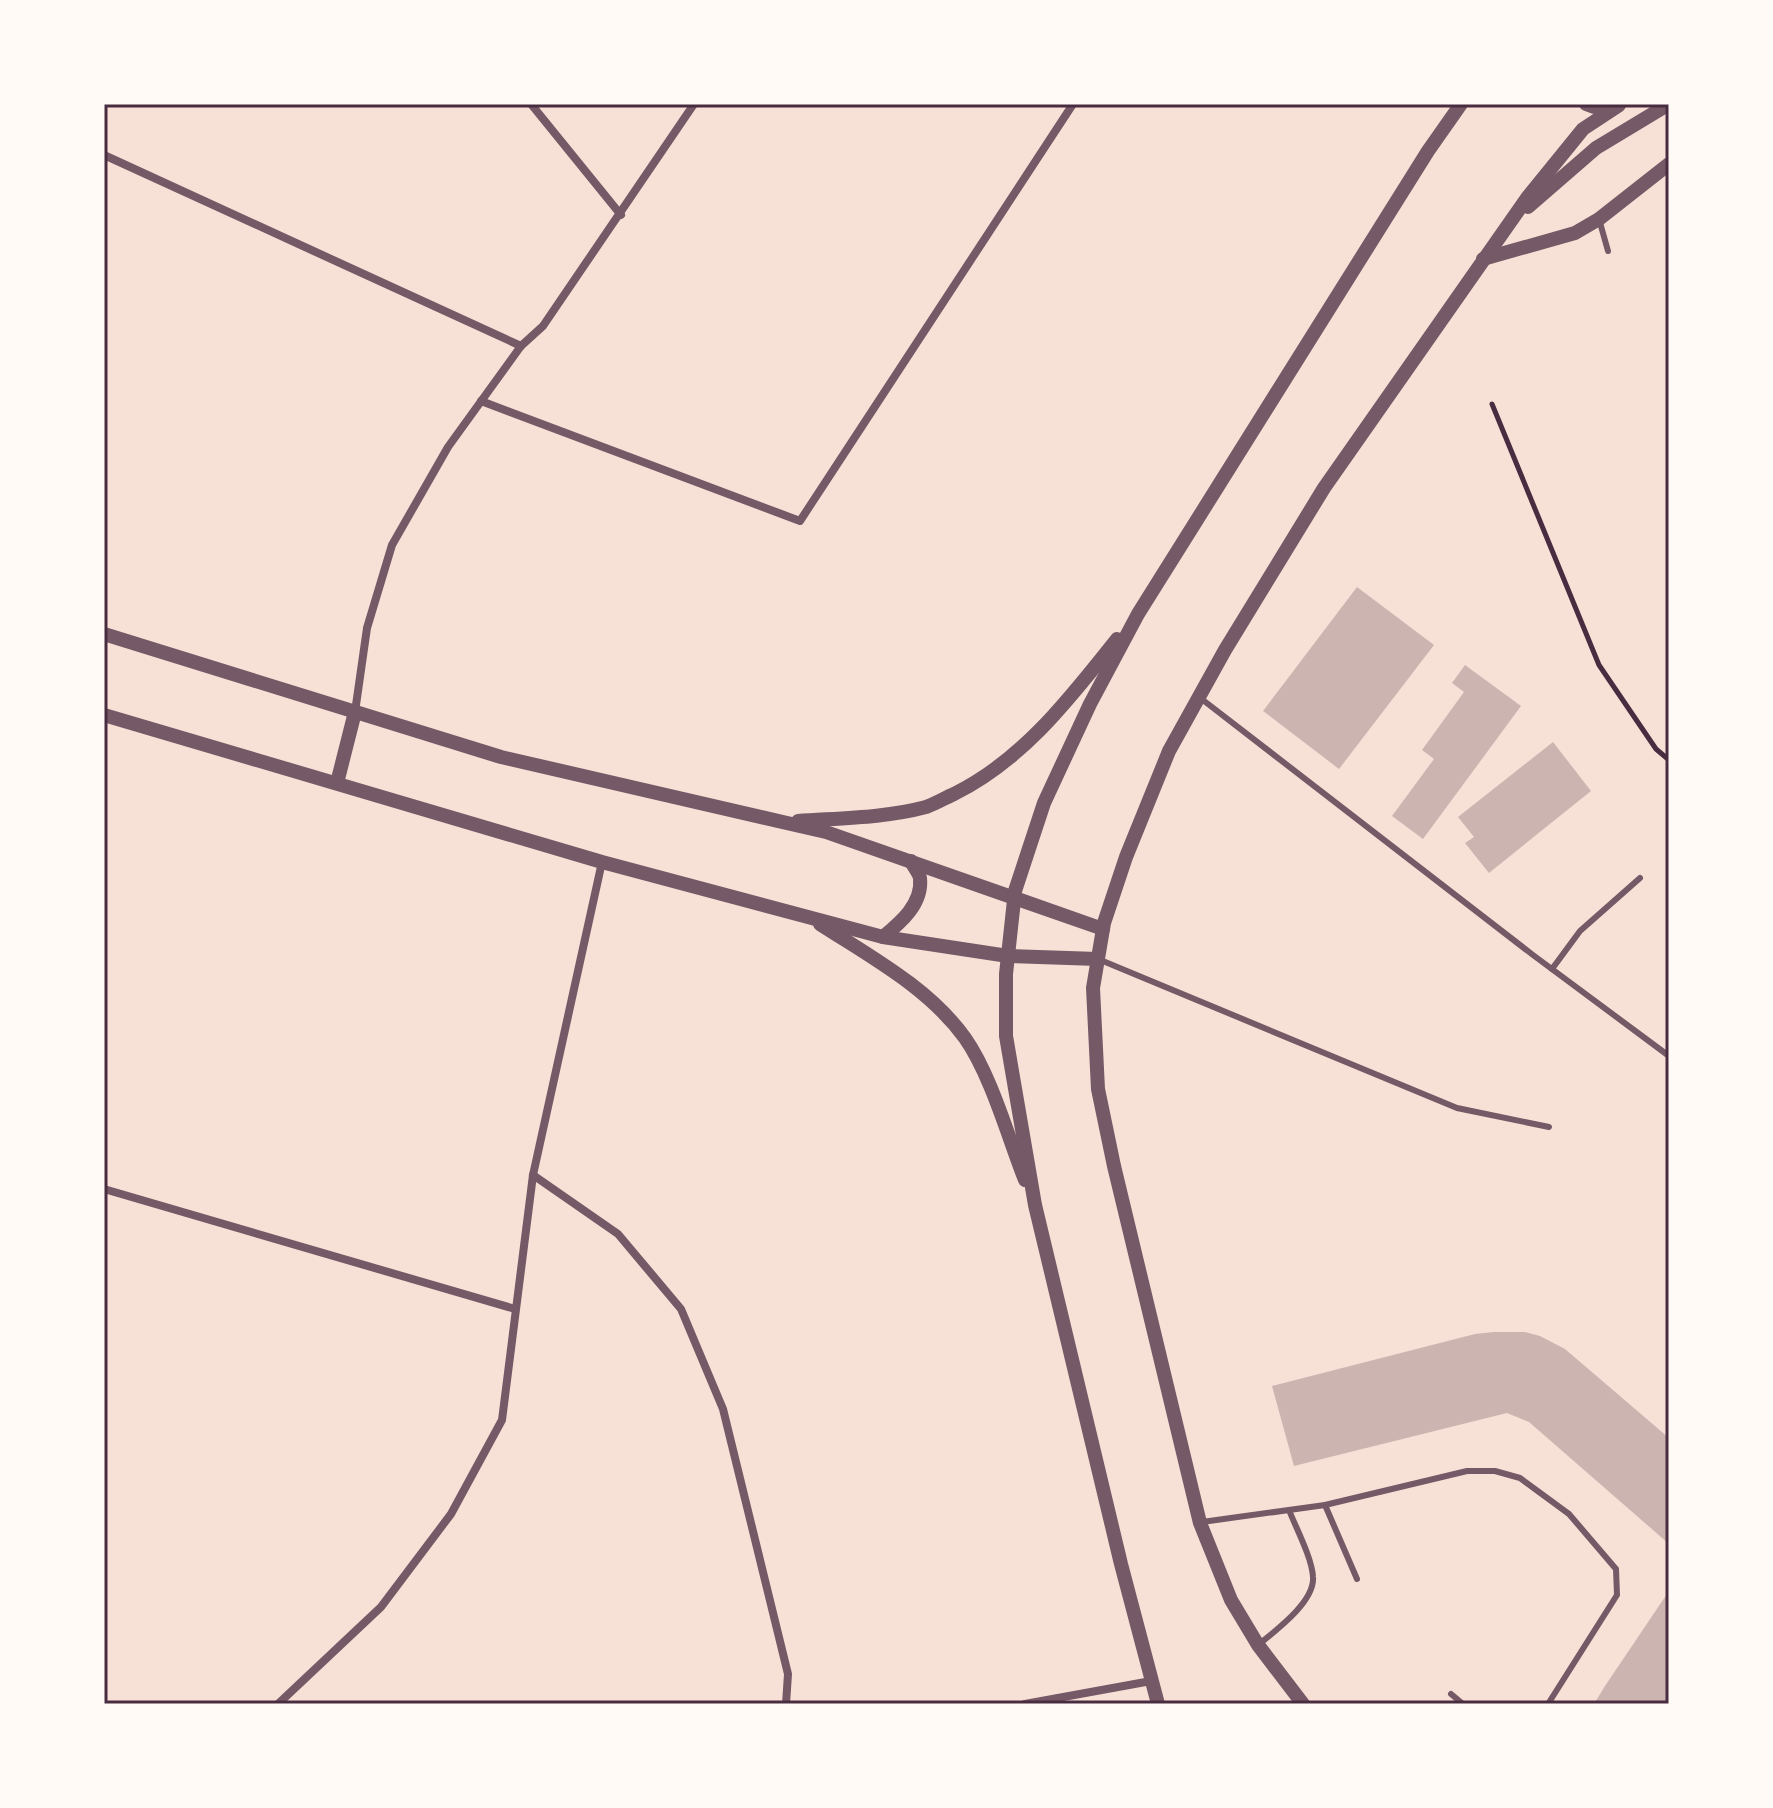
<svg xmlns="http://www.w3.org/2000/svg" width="1773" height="1808" font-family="'Open Sans',sans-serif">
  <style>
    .building { fill: #ccb4b1 }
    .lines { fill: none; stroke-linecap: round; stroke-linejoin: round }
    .path { stroke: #4a2c40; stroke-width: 5 }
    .service { stroke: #755966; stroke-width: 6 }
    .minor { stroke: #755966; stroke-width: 8 }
    .tertiary { stroke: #755966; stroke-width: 14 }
    .neatline { fill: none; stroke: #4a2c40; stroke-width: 3 }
  </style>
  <rect width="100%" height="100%" fill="#f7e1d7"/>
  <g class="building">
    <polygon points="1357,587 1434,645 1339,769 1263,711"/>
    <polygon points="1465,665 1521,706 1423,839 1392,816 1434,759 1422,750 1464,692 1452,683"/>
    <polygon points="1553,742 1591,791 1489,873 1465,843 1474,837 1458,817"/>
    <polygon points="1494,1332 1525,1332 1540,1336 1565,1349 1669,1438 1669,1544 1529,1422 1507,1413 1294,1466 1272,1386 1475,1334"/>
    <polygon points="1669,1591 1669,1704 1594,1704 1605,1686"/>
  </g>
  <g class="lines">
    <polyline class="path" points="1492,404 1599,665 1656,749 1669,760"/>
    <g class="service">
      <polyline points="1599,219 1608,251"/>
      <polyline points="1199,697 1533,955 1669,1056"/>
      <polyline points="1098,959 1457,1108 1549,1127"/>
      <polyline points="1552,969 1580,931 1640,878"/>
      <polyline points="1325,1505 1357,1579"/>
      <polyline points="1202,1522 1325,1505 1467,1471 1495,1471 1520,1478 1569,1514 1616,1569 1617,1595 1548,1704"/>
      <path d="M1258,1645C1275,1631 1315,1602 1313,1577C1312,1558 1296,1528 1289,1510"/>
      <polyline points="1451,1694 1463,1704"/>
    </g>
    <g class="minor">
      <polyline points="531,104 621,215"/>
      <polyline points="104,155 521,346"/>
      <polyline points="481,401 800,521 1073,104"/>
      <polyline points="355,712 367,628 392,545 448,447 521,346 543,326 694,104"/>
      <polyline points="533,1175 618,1234 681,1309 723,1409 788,1674 786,1704"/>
      <polyline points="104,1189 515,1309"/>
      <polyline points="278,1704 381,1607 451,1514 502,1420 533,1175 602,862"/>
      <polyline points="1025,1704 1151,1681"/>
    </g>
    <g class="tertiary">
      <polyline points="1586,104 1594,107 1619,105"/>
      <polyline points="1528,207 1596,148 1669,104"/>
      <polyline points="1483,259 1575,233 1599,219 1669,164"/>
      <polyline points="104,634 501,757 826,832 1103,929"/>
      <polyline points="104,715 602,862 883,937 1008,956 1098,959"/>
      <polyline points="337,783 355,712"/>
      <path d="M798,821C840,818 885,818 926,807C935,804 945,798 954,794C1023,760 1070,698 1117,639"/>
      <path d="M820,924C871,957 929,988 965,1038C991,1075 1008,1137 1025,1180"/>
      <path d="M883,937C900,923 923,904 920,878C919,873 913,866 911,861"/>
      <polyline points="1158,1704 1121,1564 1035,1205 1006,1036 1006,974 1015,891 1044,803 1090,704 1138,614 1428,151 1461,104"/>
      <polyline points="1303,1704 1258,1645 1231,1600 1200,1523 1114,1166 1098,1089 1093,988 1104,923 1126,857 1169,751 1225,650 1324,488 1527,198 1583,129 1618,106"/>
    </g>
  </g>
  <rect width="1773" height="1808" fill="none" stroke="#fffaf5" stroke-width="212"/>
  <rect x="106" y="106" width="1561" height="1596" class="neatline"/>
</svg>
